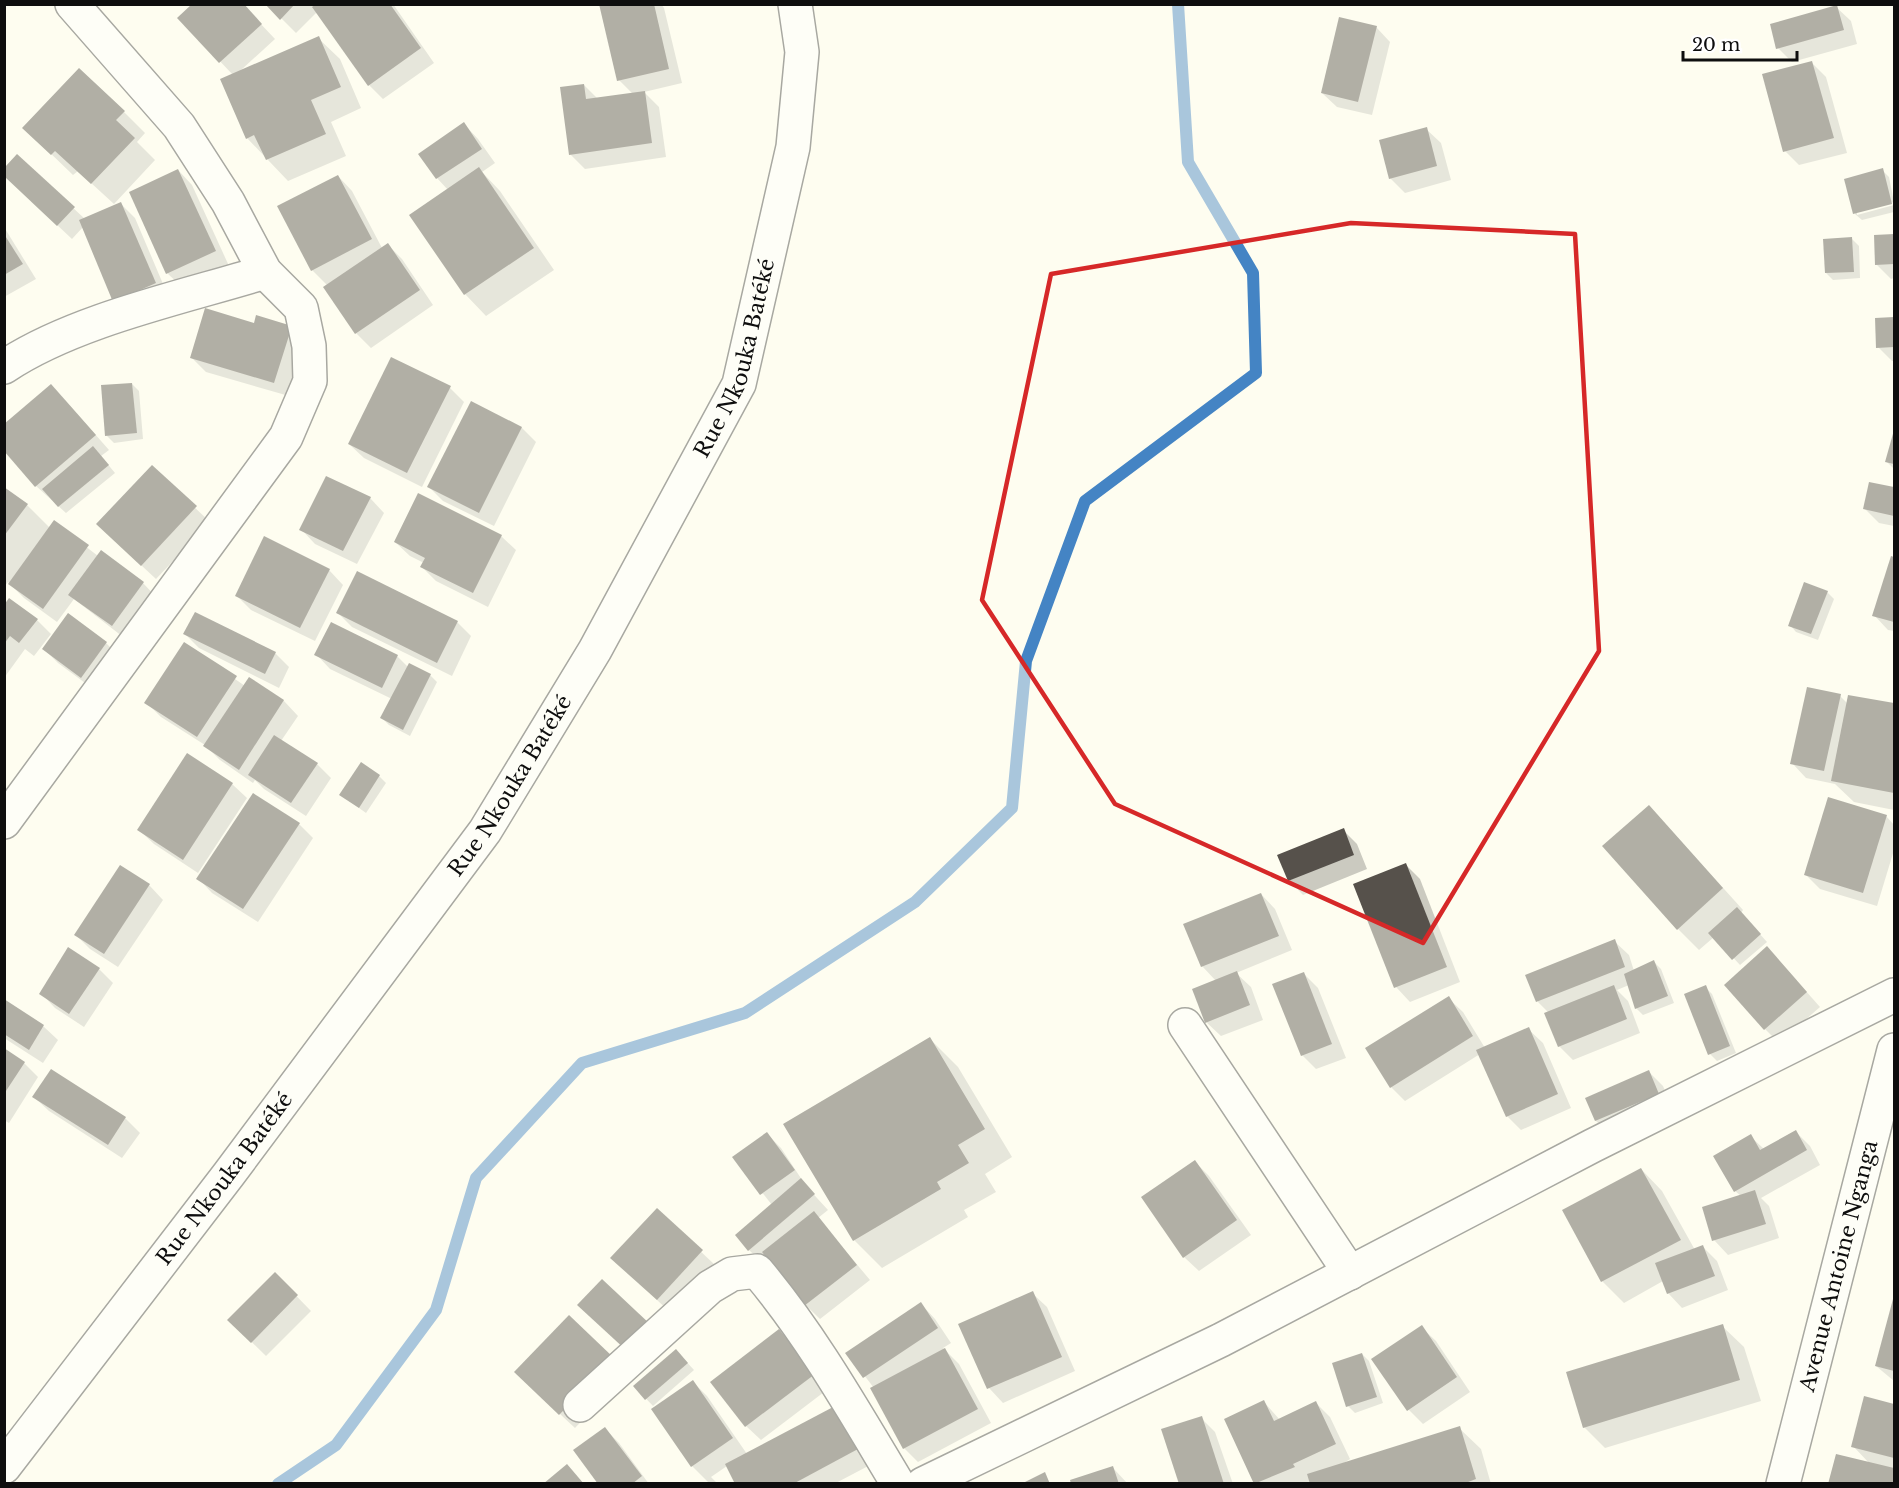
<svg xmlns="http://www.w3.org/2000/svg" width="1899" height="1488" font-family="'Libre Baskerville',serif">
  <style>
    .shadow { fill: #0003 }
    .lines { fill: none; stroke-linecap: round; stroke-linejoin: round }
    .stream { stroke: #4484c4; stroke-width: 12 }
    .building { fill: #56514b }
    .minor-casing { stroke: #414141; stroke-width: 36 }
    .minor { stroke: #fff; stroke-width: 33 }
    .marked { fill: none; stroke: #d62828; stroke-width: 4.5; stroke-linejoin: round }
    .labels { text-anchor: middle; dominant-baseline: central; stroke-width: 6; stroke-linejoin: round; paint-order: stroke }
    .street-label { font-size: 21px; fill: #0e0e0e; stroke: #fff }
  </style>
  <rect width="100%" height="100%" fill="#fefdf0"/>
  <g class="shadow">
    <polygon points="242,4 275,39 240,71 318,38 340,59 361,108 331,122 346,156 288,181 247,138 233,75 179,18"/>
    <polygon points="267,4 393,4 434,63 383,99 369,85 317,12 296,33"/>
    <polygon points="604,4 661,4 664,8 682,83 644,92 659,107 666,157 585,169 570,154 584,85 598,99 633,94 619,80"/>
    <polygon points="1836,7 1851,21 1857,44 1792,62 1778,48"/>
    <polygon points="1376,27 1390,42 1372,115 1337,107 1322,93"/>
    <polygon points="1812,63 1826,77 1847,153 1799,165 1785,151"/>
    <polygon points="124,112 145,133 137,142 155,160 114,204 78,171 73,175 46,149"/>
    <polygon points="464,124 478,139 495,163 482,172 500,191 554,270 486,316 465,294 448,190 437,178"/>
    <polygon points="1426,129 1441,143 1451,180 1405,193 1390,178"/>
    <polygon points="17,156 85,219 121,204 135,218 169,298 129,315 83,227 72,239 4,175 4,169"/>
    <polygon points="178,170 192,185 229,266 182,287 167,273"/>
    <polygon points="1882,170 1889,177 1894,202 1857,212 1857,215 1894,205 1894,212 1862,220 1855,214 1846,180"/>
    <polygon points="338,176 352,191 382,248 388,245 402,259 433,305 371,348 356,333 325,288 328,286 312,270"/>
    <polygon points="4,227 36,279 4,297"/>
    <polygon points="1894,235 1894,278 1891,279 1876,264 1875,236"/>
    <polygon points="1852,239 1859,246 1860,278 1833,280 1826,273"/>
    <polygon points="257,317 306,341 289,396 206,372 191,357 255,325"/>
    <polygon points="1894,319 1894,361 1892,361 1878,347 1877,320"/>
    <polygon points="132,384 139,391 143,439 114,443 107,436"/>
    <polygon points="450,388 464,402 422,487 364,458 349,444"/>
    <polygon points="65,400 109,450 101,456 115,473 66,513 36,486 4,449"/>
    <polygon points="471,403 522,428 536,442 494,526 443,501 429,487"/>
    <polygon points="1894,433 1894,469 1887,462"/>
    <polygon points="152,467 210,522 156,579 112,538"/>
    <polygon points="1870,484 1894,489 1894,526 1879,523 1865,509"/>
    <polygon points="4,488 27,505 50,528 54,522 98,556 101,553 143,583 157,598 127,640 74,599 57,622 24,598 8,582 4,587"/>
    <polygon points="370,498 384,513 357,564 315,544 301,529"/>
    <polygon points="501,536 516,550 488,607 436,581 422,567 424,563 410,556 395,542"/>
    <polygon points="1892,558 1894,558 1894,631 1888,630 1874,615"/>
    <polygon points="329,570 343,585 315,641 251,610 236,595"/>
    <polygon points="1827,592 1834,599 1818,640 1796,632 1790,625"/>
    <polygon points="4,608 37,620 51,634 34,656 25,649 4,678"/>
    <polygon points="338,613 457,622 471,636 452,676 352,627"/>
    <polygon points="185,634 275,653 289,667 279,688 199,648"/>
    <polygon points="106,643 120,657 96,691 58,663 44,649"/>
    <polygon points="185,644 245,686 249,679 284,701 298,716 281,741 317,764 331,778 306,816 264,789 255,780 253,783 220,760 205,745 161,717 146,702"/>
    <polygon points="316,654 397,656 408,667 430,675 437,682 410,736 389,725 382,718 392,699 330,669"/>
    <polygon points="1840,696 1848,704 1849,696 1894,705 1894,810 1854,802 1835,784 1806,778 1792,763"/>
    <polygon points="379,776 386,783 366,813 341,795"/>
    <polygon points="232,784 247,798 198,873 154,844 139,830"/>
    <polygon points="1886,816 1894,825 1894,850 1877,906 1820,889 1806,875"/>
    <polygon points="299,824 313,838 258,922 212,893 198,878"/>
    <polygon points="1670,829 1743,910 1741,913 1767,942 1740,965 1714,937 1699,950 1678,929"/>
    <polygon points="1343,830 1357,844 1367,869 1303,895 1289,880"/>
    <polygon points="1406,865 1420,879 1460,982 1410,1002 1396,987 1355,885"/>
    <polygon points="149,885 163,900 118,967 90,949 76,935"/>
    <polygon points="1261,894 1275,909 1292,950 1236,973 1251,987 1263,1020 1221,1036 1206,1022 1216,981 1202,966"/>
    <polygon points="1614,941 1629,955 1634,971 1654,962 1661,969 1674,1003 1643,1015 1636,1008 1629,985 1617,990 1628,1001 1640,1033 1573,1060 1559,1046 1548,1012 1538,1002 1527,976"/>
    <polygon points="1781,963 1820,1007 1779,1043 1765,1029"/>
    <polygon points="99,969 113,983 84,1027 55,1008 41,993"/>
    <polygon points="1303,973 1318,988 1346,1058 1316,1069 1302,1055"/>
    <polygon points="1705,987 1712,994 1736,1053 1717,1061 1710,1054"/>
    <polygon points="1448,998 1463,1012 1485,1048 1528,1029 1543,1043 1571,1108 1521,1130 1507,1116 1480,1054 1405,1101 1391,1087"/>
    <polygon points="4,1001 43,1026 58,1040 43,1063 4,1038"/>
    <polygon points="930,1039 958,1067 1012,1157 985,1174 996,1192 964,1210 968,1217 882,1268 854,1240"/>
    <polygon points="4,1050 24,1063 38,1077 9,1123 4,1120"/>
    <polygon points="51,1071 125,1118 140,1133 122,1158 49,1111 34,1097"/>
    <polygon points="1649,1072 1663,1086 1672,1108 1611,1135 1596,1121 1587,1099"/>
    <polygon points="1795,1131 1810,1146 1820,1165 1761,1198 1769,1206 1779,1238 1728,1255 1714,1240 1741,1196 1735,1191 1750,1136 1764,1149"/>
    <polygon points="767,1134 781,1148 806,1186 828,1210 818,1218 870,1280 820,1319 749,1250 772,1205 734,1157"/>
    <polygon points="1195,1162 1209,1176 1251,1235 1199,1271 1184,1257"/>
    <polygon points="1641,1169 1662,1191 1695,1250 1703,1247 1717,1261 1728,1290 1682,1308 1668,1293 1663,1281 1624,1303 1602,1281 1564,1211"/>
    <polygon points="657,1210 716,1266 672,1314 627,1272"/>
    <polygon points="275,1274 311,1311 266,1356 229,1320"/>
    <polygon points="1032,1293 1047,1307 1075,1371 1003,1403 989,1388 960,1325"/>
    <polygon points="1894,1300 1894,1381 1876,1366"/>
    <polygon points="921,1304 935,1319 951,1343 943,1348 959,1364 991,1423 918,1462 904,1448 874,1388 847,1353"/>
    <polygon points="1722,1326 1744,1347 1761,1401 1605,1448 1584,1427"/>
    <polygon points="1421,1327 1436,1341 1470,1392 1423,1424 1409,1410 1374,1359"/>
    <polygon points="779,1331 828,1389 761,1440 746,1426"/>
    <polygon points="1362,1354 1369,1361 1383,1403 1355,1413 1348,1406"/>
    <polygon points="683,1358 694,1370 653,1406 635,1387"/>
    <polygon points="627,1373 575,1428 530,1386"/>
    <polygon points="693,1382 707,1396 747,1454 835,1408 872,1464 834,1484 737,1484 727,1466 711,1477 718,1484 706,1484 708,1482 692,1466"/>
    <polygon points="1865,1398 1894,1405 1894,1484 1829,1484 1870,1464 1853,1446"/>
    <polygon points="1264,1402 1280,1420 1316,1403 1330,1417 1350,1459 1339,1466 1459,1428 1481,1449 1491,1484 1312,1484 1311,1481 1304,1484 1255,1484 1226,1420"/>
    <polygon points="1201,1418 1215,1432 1233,1484 1181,1484"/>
    <polygon points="605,1429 619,1443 649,1484 600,1484"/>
    <polygon points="1113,1468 1128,1484 1072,1484"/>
  </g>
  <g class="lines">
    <polyline class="stream" points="278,1484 336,1445 436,1310 476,1178 582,1063 745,1013 915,902 1012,808 1026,661 1085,501 1256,373 1253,273 1188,162 1178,4"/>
  </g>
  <g class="building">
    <polygon points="192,4 244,4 262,24 219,63 177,18"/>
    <polygon points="265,4 295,4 280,20"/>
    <polygon points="316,4 390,4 421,48 368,86 312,7"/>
    <polygon points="599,4 654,4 669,69 617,81"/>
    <polygon points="1837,5 1844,30 1776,49 1770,24"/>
    <polygon points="1339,17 1377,26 1358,102 1321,93"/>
    <polygon points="319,36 341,87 311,100 326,134 266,160 254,135 246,139 220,79"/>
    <polygon points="1812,61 1834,138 1783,152 1762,74"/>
    <polygon points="79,68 125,111 116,120 135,138 91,184 55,151 51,155 22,128"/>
    <polygon points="584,84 586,99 645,91 652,143 569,155 560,87"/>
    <polygon points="464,122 482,149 436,179 418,154"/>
    <polygon points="1427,127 1437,166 1389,179 1379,140"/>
    <polygon points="17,154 75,207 57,226 5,177 5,167"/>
    <polygon points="479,167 534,248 464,295 409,215"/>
    <polygon points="1883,168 1892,204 1853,214 1844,179"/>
    <polygon points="178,169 216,251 166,274 129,192"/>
    <polygon points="338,175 372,239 311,271 277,206"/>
    <polygon points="121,202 156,283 113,302 79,220"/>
    <polygon points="4,234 23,264 4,275"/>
    <polygon points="1894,234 1894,264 1875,265 1874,235"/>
    <polygon points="1852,237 1854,272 1825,273 1823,239"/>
    <polygon points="388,243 420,290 355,334 323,287"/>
    <polygon points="205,308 254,323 256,315 292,326 274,383 190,358"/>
    <polygon points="1894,317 1894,347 1876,348 1875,318"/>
    <polygon points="391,357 451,386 407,473 348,444"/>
    <polygon points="132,383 137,433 105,436 101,385"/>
    <polygon points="51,384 96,435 35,487 4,451 4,424"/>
    <polygon points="471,401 522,427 479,513 427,487"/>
    <polygon points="1894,430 1894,464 1885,462"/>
    <polygon points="93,446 109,465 58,507 42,489"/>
    <polygon points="152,465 197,506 141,566 96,524"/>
    <polygon points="326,476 371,497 343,551 299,530"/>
    <polygon points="1869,482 1894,487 1894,516 1863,509"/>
    <polygon points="4,487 28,504 4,536"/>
    <polygon points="418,493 502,535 473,593 420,567 425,558 394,542"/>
    <polygon points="54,520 89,545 43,609 8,584"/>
    <polygon points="264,536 330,569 300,628 235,596"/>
    <polygon points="101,550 144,582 112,626 68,595"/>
    <polygon points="1891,556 1894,557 1894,622 1872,616"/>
    <polygon points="357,571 458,621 437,663 336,613"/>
    <polygon points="1804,582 1828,591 1811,634 1788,626"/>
    <polygon points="9,598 38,619 19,643 10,636 4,644 4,605"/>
    <polygon points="195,612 276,652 265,674 183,634"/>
    <polygon points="68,613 107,642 81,678 42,649"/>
    <polygon points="331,622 398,655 382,688 314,655"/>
    <polygon points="184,642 237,676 197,737 144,703"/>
    <polygon points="409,663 431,674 403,730 380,718"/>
    <polygon points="249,677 284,700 239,770 203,746"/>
    <polygon points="1807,687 1841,694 1824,771 1790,764"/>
    <polygon points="1848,695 1894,703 1894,793 1831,781"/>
    <polygon points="274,735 318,763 291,803 248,775"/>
    <polygon points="187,753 233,783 183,860 137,830"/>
    <polygon points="361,762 380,775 359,808 339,795"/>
    <polygon points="253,793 300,823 243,909 196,879"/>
    <polygon points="1828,797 1887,815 1863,893 1804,875"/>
    <polygon points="1649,805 1723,888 1677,930 1602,846"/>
    <polygon points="1344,828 1354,855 1288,881 1277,855"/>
    <polygon points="1406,863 1447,967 1394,988 1353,884"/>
    <polygon points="120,865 150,884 104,954 74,935"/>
    <polygon points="1261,893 1279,936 1201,967 1183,924"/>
    <polygon points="1737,907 1761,934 1732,960 1708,933"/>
    <polygon points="1615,939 1625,967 1536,1002 1525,975"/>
    <polygon points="1767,946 1807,992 1764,1030 1724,985"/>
    <polygon points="68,947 100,968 69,1014 39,994"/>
    <polygon points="1654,960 1668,996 1635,1009 1624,974"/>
    <polygon points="1237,971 1250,1005 1205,1023 1192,989"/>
    <polygon points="1304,972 1332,1044 1301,1056 1272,984"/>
    <polygon points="1614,985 1627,1019 1558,1047 1544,1013"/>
    <polygon points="1706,985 1730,1046 1708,1055 1684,994"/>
    <polygon points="1449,996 1473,1036 1390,1088 1365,1048"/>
    <polygon points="4,999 44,1025 29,1050 4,1034"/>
    <polygon points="1529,1027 1558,1094 1506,1117 1476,1050"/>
    <polygon points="930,1037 985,1129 958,1145 969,1163 937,1182 941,1189 853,1241 783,1124"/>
    <polygon points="4,1048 25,1062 4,1094"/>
    <polygon points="51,1069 126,1117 108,1145 32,1097"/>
    <polygon points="1649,1070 1659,1094 1595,1121 1585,1098"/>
    <polygon points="1796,1130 1807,1150 1734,1192 1713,1156 1751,1134 1760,1150"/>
    <polygon points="767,1132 795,1170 760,1195 732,1157"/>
    <polygon points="1195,1160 1237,1220 1183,1258 1141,1197"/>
    <polygon points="1641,1168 1681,1240 1601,1282 1562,1210"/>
    <polygon points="801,1178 815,1194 748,1251 735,1235"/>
    <polygon points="1755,1190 1766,1224 1712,1241 1702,1207"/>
    <polygon points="657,1208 703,1250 657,1300 610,1258"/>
    <polygon points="814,1211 857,1265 804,1306 762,1252"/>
    <polygon points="1703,1245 1715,1276 1667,1294 1655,1263"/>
    <polygon points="275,1272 298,1295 251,1343 227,1320"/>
    <polygon points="602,1279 651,1325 627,1351 577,1305"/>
    <polygon points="1033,1291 1062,1357 987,1389 958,1324"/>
    <polygon points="1893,1299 1894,1299 1894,1371 1875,1366"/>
    <polygon points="921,1302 938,1328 863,1378 845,1353"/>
    <polygon points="569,1315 614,1358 559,1415 514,1372"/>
    <polygon points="1723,1324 1740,1380 1583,1428 1566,1372"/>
    <polygon points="1422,1325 1457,1377 1407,1411 1371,1359"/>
    <polygon points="779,1329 815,1374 745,1427 710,1382"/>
    <polygon points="945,1348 978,1409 903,1449 870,1388"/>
    <polygon points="676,1349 688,1363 645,1400 633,1386"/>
    <polygon points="1362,1353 1377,1397 1346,1407 1332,1363"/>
    <polygon points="693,1380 733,1438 691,1467 651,1409"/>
    <polygon points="1864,1396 1894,1404 1894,1458 1851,1447"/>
    <polygon points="1264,1400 1274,1421 1316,1401 1336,1444 1293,1464 1295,1467 1254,1484 1224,1419"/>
    <polygon points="835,1406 858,1449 793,1484 735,1484 725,1464"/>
    <polygon points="1202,1416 1224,1484 1179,1484 1161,1429"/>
    <polygon points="1460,1426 1476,1479 1463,1484 1310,1484 1307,1474"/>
    <polygon points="605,1427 642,1476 632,1484 598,1484 573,1450"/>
    <polygon points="1836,1454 1894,1468 1894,1484 1828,1484"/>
    <polygon points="567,1464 584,1484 543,1484"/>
    <polygon points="1113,1466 1119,1484 1071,1484 1070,1480"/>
    <polygon points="1045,1472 1050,1484 1021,1484"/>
  </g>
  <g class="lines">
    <defs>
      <g id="minor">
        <path d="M4,367C74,320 184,297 265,272"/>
        <polyline points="4,822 286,437 310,381 309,346 301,308 265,272 228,202 179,126 72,4"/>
        <polyline points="1185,1025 1350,1273"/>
        <path d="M580,1405L710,1287L732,1274L757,1271C811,1335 854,1411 898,1484"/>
        <path id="s1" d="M4,1467L229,1174L485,831L595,650L739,384L793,147L802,52L795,4"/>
        <polyline points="923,1484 1221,1340 1592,1146 1894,995"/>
        <path id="s2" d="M1783,1484L1894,1050"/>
      </g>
    </defs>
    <use href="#minor" class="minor-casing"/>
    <use href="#minor" class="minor"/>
  </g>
  <path d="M0 0H1899V1488H0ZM1351,223L1575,234L1599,651L1423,943L1115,804L982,600L1051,274Z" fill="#fefdf0" fill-opacity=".55" fill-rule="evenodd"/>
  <path class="marked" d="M1351,223L1575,234L1599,651L1423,943L1115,804L982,600L1051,274Z"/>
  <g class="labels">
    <g class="street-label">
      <text stroke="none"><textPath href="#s1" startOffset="1335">Rue Nkouka Batéké</textPath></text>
      <text stroke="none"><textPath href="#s1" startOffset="849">Rue Nkouka Batéké</textPath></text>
      <text stroke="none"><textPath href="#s1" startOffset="363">Rue Nkouka Batéké</textPath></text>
      <text stroke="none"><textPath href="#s2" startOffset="225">Avenue Antoine Nganga</textPath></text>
    </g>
  </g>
  <rect width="1899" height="1488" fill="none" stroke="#0e0e0e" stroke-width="12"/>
  <path d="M1683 51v9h114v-9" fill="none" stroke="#0e0e0e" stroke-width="3"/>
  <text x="1692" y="51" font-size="18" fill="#0e0e0e" stroke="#ffffff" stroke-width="4.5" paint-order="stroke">20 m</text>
</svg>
